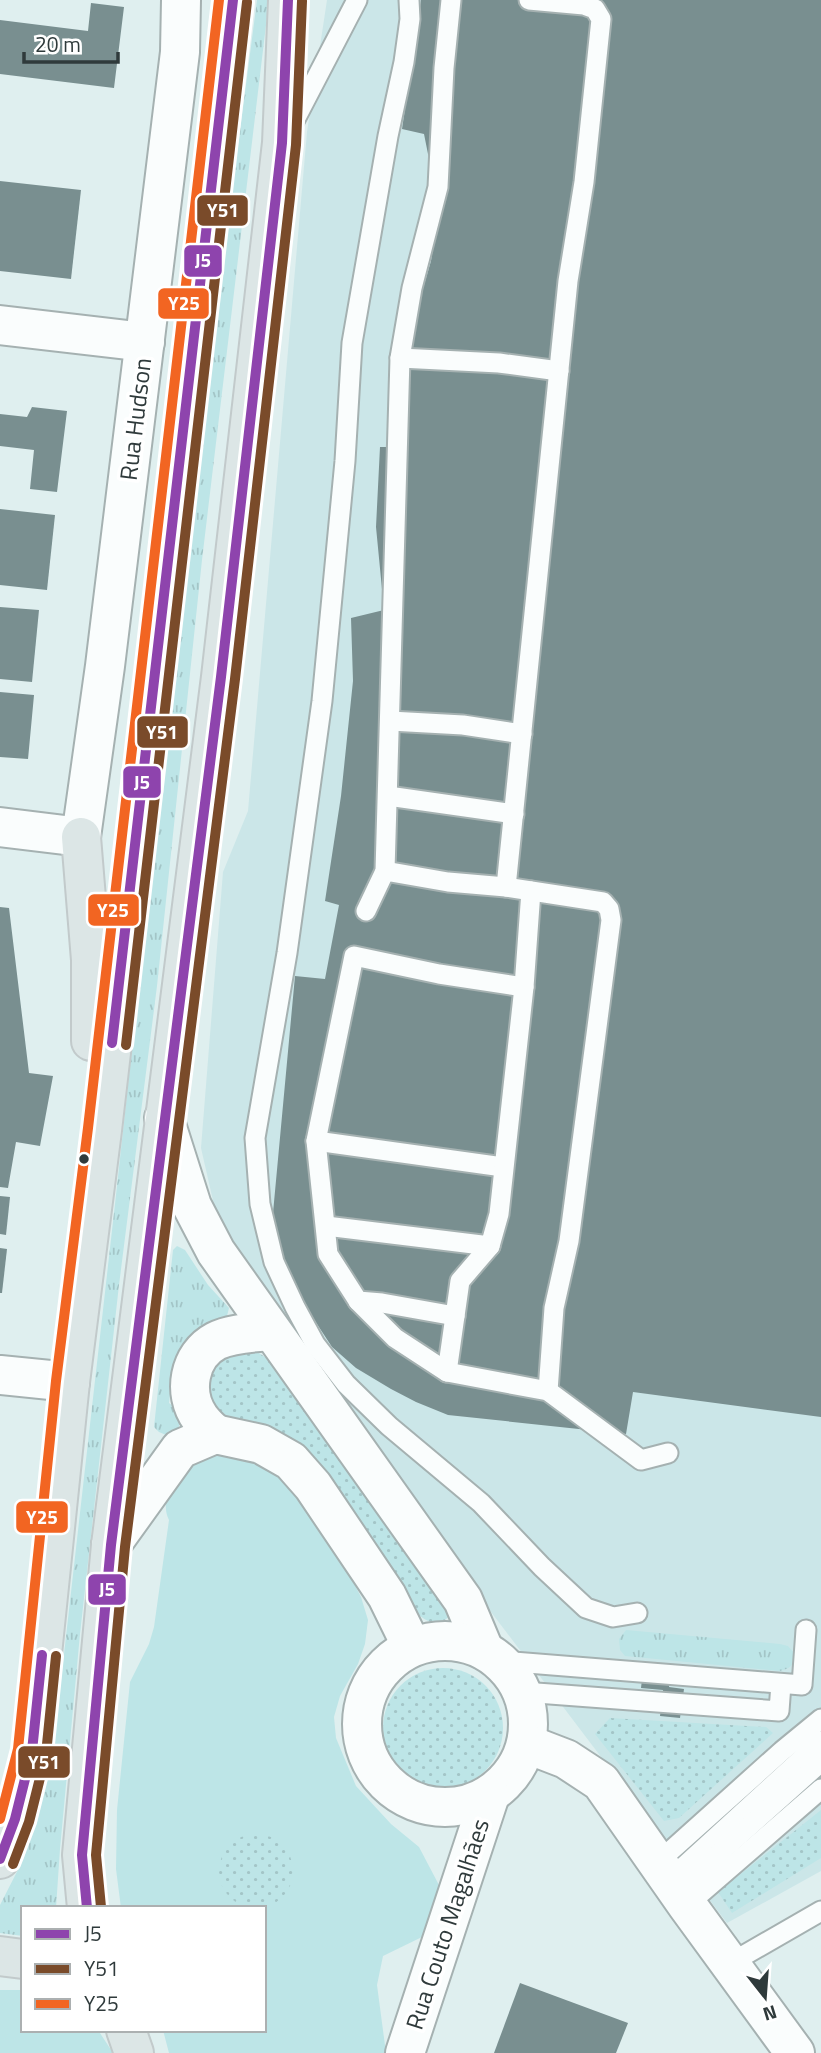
<svg xmlns="http://www.w3.org/2000/svg" width="821" height="2053" font-family="'Titillium Web',sans-serif">
  <style>
    .built { fill: #cbe6e8 }
    .grass { fill: url(#grass-tufts) }
    .park { fill: #bde5e7 }
    .garden { fill: url(#garden-dots) }
    .building { fill: #798f90 }
    .lines { fill: none; stroke-linecap: round; stroke-linejoin: round }
    .service-casing { stroke: #a5b1b1; stroke-width: 23 }
    .minor-casing { stroke: #a5b1b1; stroke-width: 42 }
    .primary-casing { stroke: #c2cacb; stroke-width: 42 }
    .service { stroke: #fafdfd; stroke-width: 19 }
    .minor { stroke: #fafdfd; stroke-width: 38 }
    .primary { stroke: #dce6e6; stroke-width: 38 }
    .bus-1-casing { stroke: #fff; stroke-width: 16 }
    .bus-2-casing { stroke: #fff; stroke-width: 16 }
    .bus-3-casing { stroke: #fff; stroke-width: 16 }
    .bus-1 { stroke: #8e44ad; stroke-width: 10 }
    .bus-2 { stroke: #7a4b2a; stroke-width: 10 }
    .bus-3 { stroke: #f26522; stroke-width: 10 }
    .bus-dot { fill: #2f3a3b; stroke: #fff; stroke-width: 2.5 }
    .labels { text-anchor: middle; dominant-baseline: central; stroke-width: 7; stroke-linejoin: round; paint-order: stroke }
    .street-label { font-size: 24px; fill: #2f3a3b; stroke: #fff }
    .line-badge { stroke: #fff; stroke-width: 2.5 }
    .badge-label { font-size: 19px; text-anchor: middle; font-weight: bold; fill: #fff }
  </style>
  <defs>
    <pattern id="grass-tufts" width="24" height="20" patternUnits="userSpaceOnUse" patternTransform="scale(1.75)"><rect width="24" height="20" fill="#bde5e7"/><path d="M3 7l-1-3M5 7V3M7 7l1-3M15 17l-1-3M17 17v-4M19 17l1-3" fill="none" stroke="#a3c5c7"/></pattern>
    <pattern id="garden-dots" width="8" height="8" patternUnits="userSpaceOnUse" patternTransform="scale(1.75)"><rect width="8" height="8" fill="#bde5e7"/><path d="M2 2h.1M6 6h.1" fill="none" stroke="#a3c5c7" stroke-width="1.8" stroke-linecap="round"/></pattern>
  </defs>
  <rect width="100%" height="100%" fill="#dfefef"/>
  <polygon class="built" points="327,0 821,0 821,1871 727,1923 460,1571 250,1273 214,1205 201,1148 223,872 248,811 307,132"/>
  <g class="grass">
    <polygon points="257,0 269,0 202,560 157,986 119,1285 80,1634 60,1849 56,1908 23,1908 23,1936 0,1933 0,1905 24,1858 52,1760 115,1204 192,499"/>
    <polygon points="177,1246 185,1250 208,1285 229,1308 226,1320 173,1373 169,1403 183,1413 178,1429 166,1435 159,1432 154,1427 173,1250"/>
    <path d="M626,1630L780,1644L788,1646L795,1654C794,1665 791,1668 780,1671L625,1656L620,1650L619,1639Z"/>
  </g>
  <g class="park">
    <path d="M229,1453L241,1454L286,1474L346,1568L361,1597L368,1620L365,1644L358,1664L340,1696L334,1717L336,1738L356,1786L391,1824L419,1847L440,1887L432,1926L422,1937L383,1956L377,1985L386,2053H169L163,2030H264V1908H121L116,1869L117,1810L130,1682L149,1644L154,1627L169,1520C160,1503 172,1480 180,1465L216,1454Z"/>
    <polygon points="0,1990 23,1990 23,2030 98,2030 113,2053 0,2053"/>
  </g>
  <g class="garden">
    <path d="M240,1349L257,1352L270,1360L449,1609L450,1616C439,1625 432,1625 420,1616L318,1469L250,1423L227,1416L214,1407L203,1379L205,1371Z"/>
    <circle cx="443" cy="1728" r="60"/>
    <polygon points="610,1718 766,1727 773,1733 679,1818 664,1821 595,1734"/>
    <polygon points="821,1810 821,1858 732,1913 718,1892"/>
    <circle cx="256" cy="1871" r="37"/>
  </g>
  <g class="building">
    <polygon points="421,0 821,0 821,1417 633,1392 626,1434 448,1415 416,1402 391,1389 356,1368 332,1347 296,1292 280,1253 273,1213 295,976 325,979 339,905 325,901 341,796 353,681 351,618 384,610 376,527 380,447 393,447 419,302 431,261 439,209 424,134 402,129"/>
    <polygon points="91,3 124,7 114,88 0,74 0,20 88,31"/>
    <polygon points="0,181 81,190 71,279 0,271"/>
    <polygon points="32,407 67,411 57,492 30,489 34,450 0,446 0,414 27,417"/>
    <polygon points="0,509 55,515 47,590 0,585"/>
    <polygon points="0,607 39,610 32,682 0,679"/>
    <polygon points="0,692 34,695 28,759 0,757"/>
    <polygon points="0,907 9,908 29,1073 53,1076 40,1146 16,1142 8,1188 0,1187"/>
    <polygon points="0,1196 10,1197 6,1235 0,1234"/>
    <polygon points="0,1248 7,1249 2,1293 0,1293"/>
    <polygon points="644,1662 672,1665 669,1687 684,1689 680,1718 660,1716 663,1690 641,1688"/>
    <polygon points="520,1983 628,2023 616,2053 494,2053"/>
  </g>
  <g class="lines">
    <defs>
      <g id="service">
        <polyline points="409,0 410,19 404,62 388,136 352,343 345,461 322,701 287,953 255,1138 260,1204 274,1262 295,1307 315,1344 346,1384 389,1426 481,1503 542,1567 586,1608 613,1617 637,1613"/>
        <polyline points="291,127 357,0"/>
        <polyline points="400,358 499,363 559,371"/>
        <polyline points="390,721 463,725 522,734"/>
        <polyline points="388,796 514,814"/>
        <polyline points="385,871 448,882 506,887 603,902 609,909 611,920 569,1241 554,1308 548,1391"/>
        <polyline points="506,887 568,281 584,182 601,19 595,9 584,5 529,0"/>
        <polyline points="366,911 385,871 400,358 412,288 438,187 444,68 451,0"/>
        <polyline points="316,1141 503,1167"/>
        <polyline points="326,1226 490,1246"/>
        <polyline points="358,1301 395,1338 447,1372 548,1391 641,1460 668,1453"/>
        <polyline points="455,1316 382,1303 358,1301 328,1254 316,1141 354,956 439,974 524,987"/>
        <polyline points="447,1372 460,1281 490,1246 499,1214 524,987 531,891"/>
        <polyline points="501,1661 802,1685 806,1630"/>
        <polyline points="523,1692 779,1711 781,1684"/>
        <polyline points="657,1863 782,1751 821,1719"/>
        <polyline points="669,1880 821,1741"/>
        <polyline points="677,1891 821,1762"/>
        <polyline points="687,1905 821,1789"/>
        <polyline points="729,1964 821,1911"/>
      </g>
      <g id="minor">
        <polyline points="0,325 145,342"/>
        <polyline points="0,827 81,837 105,666 180,52 181,0"/>
        <polyline points="164,1118 192,1206 216,1252 463,1600 484,1650"/>
        <polyline points="0,1375 70,1382"/>
        <path d="M215,1434C210,1429 204,1424 200,1418C182,1393 189,1355 216,1341C232,1333 252,1333 270,1331"/>
        <polyline points="111,1545 180,1449 215,1434 261,1444 291,1461 313,1486 387,1596 412,1647"/>
        <circle cx="445" cy="1724" r="83"/>
        <polyline points="527,1744 566,1759 601,1782 687,1905 795,2053"/>
        <polyline points="405,2053 490,1795"/>
      </g>
      <g id="primary">
        <polyline points="81,837 91,960 91,1041"/>
        <polyline points="0,1859 15,1819 32,1751 70,1382 102,1130 233,0"/>
        <polyline points="87,1908 82,1855 111,1545 221,677 282,143 288,0"/>
        <polyline points="0,1956 23,1959"/>
        <polyline points="126,2030 134,2053"/>
      </g>
    </defs>
    <use href="#service" class="service-casing"/>
    <use href="#minor" class="minor-casing"/>
    <use href="#primary" class="primary-casing"/>
    <use href="#service" class="service"/>
    <use href="#minor" class="minor"/>
    <use href="#primary" class="primary"/>
    <defs>
      <g id="bus-1">
        <polyline points="112,1043 233,0"/>
        <polyline points="0,1859 15,1819 32,1751 42,1655"/>
        <polyline points="87,1908 82,1855 111,1545 221,677 282,143 288,0"/>
      </g>
      <g id="bus-2">
        <polyline points="126,1045 247,2"/>
        <polyline points="13,1864 29,1822 46,1754 56,1656"/>
        <polyline points="101,1907 96,1855 125,1547 235,679 296,145 302,1"/>
      </g>
      <polyline id="bus-3" points="0,1819 18,1749 56,1381 88,1128 219,0"/>
    </defs>
    <use href="#bus-1" class="bus-1-casing"/>
    <use href="#bus-2" class="bus-2-casing"/>
    <use href="#bus-3" class="bus-3-casing"/>
    <use href="#bus-1" class="bus-1"/>
    <use href="#bus-2" class="bus-2"/>
    <use href="#bus-3" class="bus-3"/>
  </g>
  <circle class="bus-dot" cx="84" cy="1159" r="6"/>
  <g class="labels">
    <g class="street-label">
      <text transform="translate(135 419) rotate(-83)">Rua Hudson</text>
      <text transform="translate(447 1924) rotate(-72)">Rua Couto Magalhães</text>
    </g>
  </g>
  <g class="line-badge">
    <rect x="196" y="194" width="53" height="33" rx="7" fill="#7a4b2a"/>
    <rect x="183" y="244" width="40" height="34" rx="7" fill="#8e44ad"/>
    <rect x="157" y="287" width="53" height="33" rx="7" fill="#f26522"/>
    <rect x="136" y="715" width="53" height="34" rx="7" fill="#7a4b2a"/>
    <rect x="122" y="765" width="40" height="34" rx="7" fill="#8e44ad"/>
    <rect x="87" y="893" width="53" height="34" rx="7" fill="#f26522"/>
    <rect x="15" y="1500" width="54" height="34" rx="7" fill="#f26522"/>
    <rect x="87" y="1573" width="40" height="33" rx="7" fill="#8e44ad"/>
    <rect x="17" y="1745" width="54" height="34" rx="7" fill="#7a4b2a"/>
  </g>
  <g class="badge-label">
    <text x="223" y="217">Y51</text>
    <text x="203" y="267">J5</text>
    <text x="184" y="310">Y25</text>
    <text x="162" y="739">Y51</text>
    <text x="142" y="789">J5</text>
    <text x="113" y="917">Y25</text>
    <text x="42" y="1524">Y25</text>
    <text x="107" y="1596">J5</text>
    <text x="44" y="1769">Y51</text>
  </g>
  <rect x="21" y="1906" width="245" height="126" fill="#ffffff" stroke="#acb0b1" stroke-width="2"/>
  <rect x="35" y="1929" width="35" height="10" fill="#8e44ad" stroke="#acb0b1" stroke-width="2"/>
  <text x="84" y="1941" font-size="21" fill="#2f3a3b">J5</text>
  <rect x="35" y="1964" width="35" height="10" fill="#7a4b2a" stroke="#acb0b1" stroke-width="2"/>
  <text x="84" y="1976" font-size="21" fill="#2f3a3b">Y51</text>
  <rect x="35" y="1999" width="35" height="10" fill="#f26522" stroke="#acb0b1" stroke-width="2"/>
  <text x="84" y="2011" font-size="21" fill="#2f3a3b">Y25</text>
  <g transform="translate(765 1997) rotate(163)" stroke="#ffffff" stroke-width="5" paint-order="stroke">
  <path d="M0-5L12 26L0 18L-12 26Z" fill="#2f3a3b"/>
  <text y="-10" font-size="19" font-weight="bold" text-anchor="middle" fill="#2f3a3b">N</text>
  </g>
  <path d="M24 52v10h94v-10" fill="none" stroke="#2f3a3b" stroke-width="3.5"/>
  <text x="35" y="52" font-size="21" fill="#2f3a3b" stroke="#ffffff" stroke-width="5" paint-order="stroke">20 m</text>
</svg>
